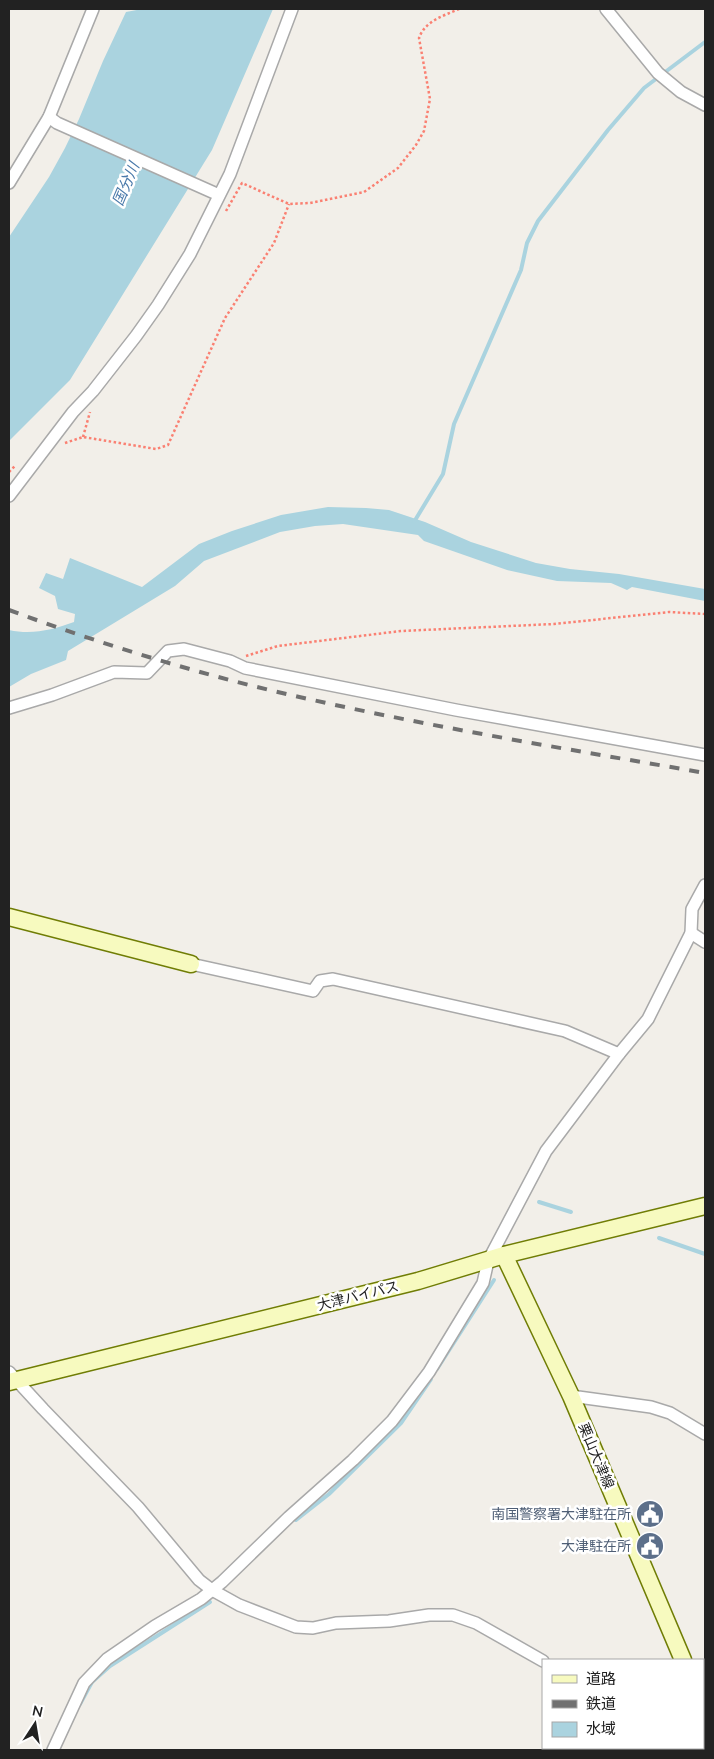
<svg xmlns="http://www.w3.org/2000/svg" width="714" height="1759" font-family="'Nunito Sans','Noto Sans JP',sans-serif">
  <style>
    .water { fill: #aad3df }
    .lines { fill: none; stroke-linecap: round; stroke-linejoin: round }
    .stream { stroke: #aad3df; stroke-width: 4 }
    .street-casing { stroke: #a9a9a9; stroke-width: 14 }
    .secondary-casing { stroke: #707d05; stroke-width: 19 }
    .path { stroke: #fa8072; stroke-width: 2.5; stroke-dasharray: 2.5 2.5; stroke-linecap: butt }
    .street { stroke: #fff; stroke-width: 11 }
    .secondary { stroke: #f7fabf; stroke-width: 16 }
    .rail { stroke: #707070; stroke-width: 4; stroke-dasharray: 10 10; stroke-linecap: butt }
    .labels { text-anchor: middle; dominant-baseline: central; stroke-width: 5; stroke-linejoin: round; paint-order: stroke }
    .street-label { font-size: 14px; fill: #222; stroke: #fff }
    .service-label { font-size: 14px; fill: #4e5e75; stroke: #fff; text-anchor: end }
    .water-label { font-size: 15px; font-style: italic; fill: #4a7aab; stroke: #fff }
  </style>
  <rect width="100%" height="100%" fill="#f2efe9"/>
  <g class="water">
    <polygon points="142,9 273,9 212,150 70,380 9,441 9,237 49,177 65,148 79,119 103,61 126,12"/>
    <path d="M328,507L366,508L389,510L425,522L471,542L536,563L570,569L619,574L705,589V601L632,587L627,590L611,583L557,581L507,570L424,541L418,535L343,524L315,526L280,532L204,561L175,586L68,651L66,660L31,674L9,687V630C32,635 52,630 74,622L75,614L58,609L55,596L39,588L46,573L63,579L70,558L142,587L199,544L232,531L281,515Z"/>
  </g>
  <g class="lines">
    <g class="stream">
      <polyline points="414,522 443,474 454,424 521,270 527,243 538,221 608,130 644,88 705,42"/>
      <polyline points="539,1202 571,1212"/>
      <polyline points="659,1238 705,1254"/>
      <polyline points="437,1369 494,1280"/>
      <polyline points="296,1520 329,1494 401,1423 431,1379"/>
      <polyline points="80,1704 92,1682 110,1666 210,1602"/>
    </g>
    <defs>
      <g id="street">
        <polyline points="606,9 658,73 681,92 705,105"/>
        <polyline points="49,117 57,123 219,195"/>
        <polyline points="9,183 49,117 93,9"/>
        <polyline points="9,496 73,412 93,391 136,336 158,305 190,254 230,174 292,9"/>
        <polyline points="9,708 52,695 114,672 147,673 168,651 184,649 230,661 245,668 456,710 705,755"/>
        <polyline points="691,933 705,942"/>
        <polyline points="191,964 313,991 320,981 333,979 565,1031 619,1054"/>
        <polyline points="9,1372 43,1409 138,1507 199,1580 212,1590 239,1605 296,1627 313,1628 336,1623 389,1621 429,1615 453,1615 476,1623 543,1661"/>
        <polyline points="571,1396 651,1407 670,1413 705,1434"/>
        <polyline points="691,1748 696,1750"/>
        <polyline points="53,1750 84,1683 107,1659 155,1626 201,1599 222,1582 289,1517 353,1460 392,1421 429,1372 483,1283 488,1261 546,1151 619,1054 648,1019 691,933 692,909 705,885"/>
      </g>
      <g id="secondary">
        <polyline points="9,917 191,964"/>
        <polyline points="504,1255 571,1396 683,1660"/>
        <polyline points="9,1382 418,1281 504,1255 705,1206"/>
        <polyline points="703,1688 705,1686"/>
        <polyline points="703,1706 705,1711"/>
      </g>
    </defs>
    <use href="#street" class="street-casing"/>
    <use href="#secondary" class="secondary-casing"/>
    <g class="path">
      <path d="M226,211L242,183L289,204L310,203L364,192L398,168L416,145L424,131L430,99L419,38C425,21 443,16 459,9"/>
      <polyline points="83,437 90,412"/>
      <polyline points="65,443 83,437 156,449 168,445 225,318 274,243 289,204"/>
      <polyline points="9,472 15,466"/>
      <polyline points="246,656 278,646 401,631 554,624 669,612 705,614"/>
    </g>
    <use href="#street" class="street"/>
    <use href="#secondary" class="secondary"/>
    <path class="rail" d="M9,610C90,640 173,666 257,687C405,723 556,747 705,773"/>
  </g>
  <defs>
    <symbol id="civic-disc" viewBox="-11 -11 22 22"><circle r="9.5" fill="#5c6f8a" stroke="#fff"/><path d="M-.6-6.5H3V-4.5H.6V-3L4-1V1h2V6H-6V1h2V-1L-.6-3ZM-1.2 2.5V6h2.4V2.5Z" fill="#fff"/></symbol>
  </defs>
  <g fill-rule="evenodd">
    <use href="#civic-disc" x="634" y="1498" width="32" height="32"/>
    <use href="#civic-disc" x="634" y="1530" width="32" height="32"/>
  </g>
  <g class="labels">
    <g class="street-label">
      <text transform="translate(358 1296) rotate(-14)">大津バイパス</text>
      <text transform="translate(596 1456) rotate(67)">栗山大津線</text>
    </g>
    <g class="service-label">
      <text x="631" y="1514">南国警察署大津駐在所</text>
      <text x="631" y="1546">大津駐在所</text>
    </g>
    <g class="water-label">
      <text transform="translate(126 184) rotate(-67)">国分川</text>
    </g>
  </g>
  <rect width="714" height="1759" fill="none" stroke="#222222" stroke-width="20"/>
  <rect x="542" y="1659" width="162" height="90" fill="#ffffff" stroke="#a7a7a7"/>
  <rect x="552" y="1675" width="25" height="8" fill="#f7fabf" stroke="#a7a7a7"/>
  <text x="586" y="1684" font-size="15" fill="#222222">道路</text>
  <rect x="552" y="1700" width="25" height="8" fill="#707070" stroke="#a7a7a7"/>
  <text x="586" y="1709" font-size="15" fill="#222222">鉄道</text>
  <rect x="552" y="1722" width="25" height="15" fill="#aad3df" stroke="#a7a7a7"/>
  <text x="586" y="1734" font-size="15" fill="#222222">水域</text>
  <g transform="translate(35 1724) rotate(12)" stroke="#ffffff" stroke-width="4" paint-order="stroke">
  <path d="M0-4L9 19L0 12L-9 19Z" fill="#222222"/>
  <text y="-8" font-size="14" font-weight="bold" text-anchor="middle" fill="#222222">N</text>
  </g>
</svg>
